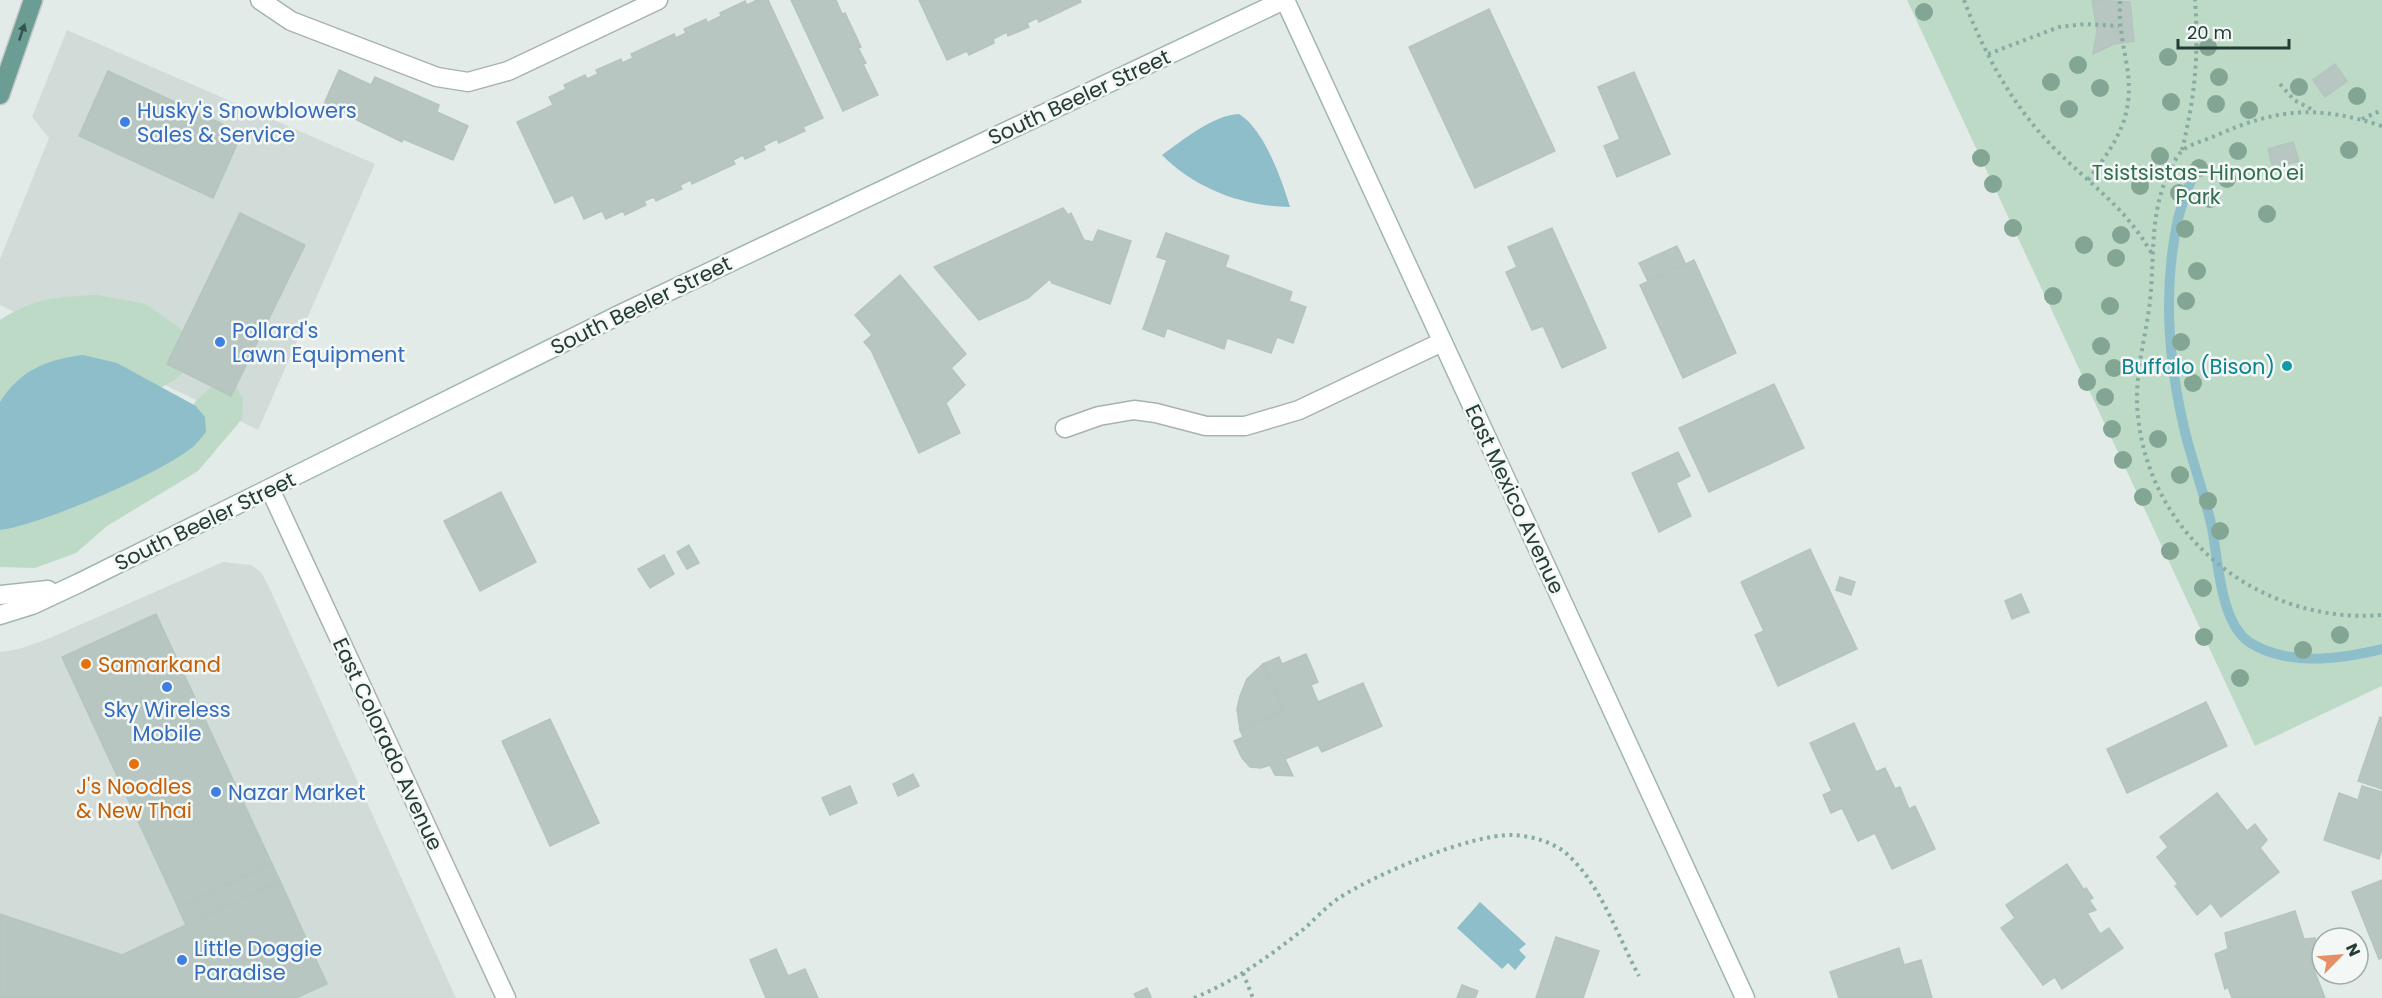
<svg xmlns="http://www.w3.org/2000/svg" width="2382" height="998" font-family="Poppins,sans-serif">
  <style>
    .built { fill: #d1dbd7 }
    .green { fill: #bddac7 }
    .water { fill: #8fbecb }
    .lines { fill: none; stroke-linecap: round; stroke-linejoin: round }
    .stream { stroke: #8fbecb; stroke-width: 10 }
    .building { fill: #b8c6c1; stroke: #b5c4bf; stroke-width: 1.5 }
    .lane-casing { stroke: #a6b3af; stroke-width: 21 }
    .street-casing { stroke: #a6b3af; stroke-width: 21 }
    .secondary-casing { stroke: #a2b6b0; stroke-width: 21 }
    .primary-casing { stroke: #c2c8c7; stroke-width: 21 }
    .path { stroke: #86aca3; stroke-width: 4; stroke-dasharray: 3 4.5; stroke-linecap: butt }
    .lane { stroke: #fff; stroke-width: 18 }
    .street { stroke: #fff; stroke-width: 18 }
    .secondary { stroke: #fff; stroke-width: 18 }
    .primary { stroke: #6b9d94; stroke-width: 18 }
    .tree { fill: #82a693 }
    .oneway { fill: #36544e }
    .shop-dot { fill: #3f7fe0; stroke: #f3f8f6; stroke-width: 2 }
    .culture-dot { fill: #0f9aa8; stroke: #f3f8f6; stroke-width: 2 }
    .food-dot { fill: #e8710a; stroke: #f3f8f6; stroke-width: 2 }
    .labels { text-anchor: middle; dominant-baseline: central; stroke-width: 5; stroke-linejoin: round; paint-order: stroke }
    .street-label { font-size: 21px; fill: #243b36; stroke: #f3f8f6 }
    .shop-label { font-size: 21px; fill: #366cbe; stroke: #f3f8f6; text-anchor: start }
    .park-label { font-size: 21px; fill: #326e4d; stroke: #f3f8f6 }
    .culture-label { font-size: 21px; fill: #0d838f; stroke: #f3f8f6; text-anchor: end }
    .food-label { font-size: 21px; fill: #c56008; stroke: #f3f8f6; text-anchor: start }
  </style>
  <rect width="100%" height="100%" fill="#e3ebe8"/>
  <g class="built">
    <polygon points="67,30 375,164 258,430 0,305 0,259 49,138 32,117"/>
    <polygon points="223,562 251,565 261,572 268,585 456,998 0,998 0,652 19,649 50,638"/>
  </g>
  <g class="green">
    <polygon points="1907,0 2382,0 2382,686 2255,746"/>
    <path d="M97,295L146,304L189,335C191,369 189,373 158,389L0,439V320C34,298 57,297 97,295Z"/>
    <polygon points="221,378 230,378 243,398 242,419 198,471 107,526 76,553 35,568 0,567 0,509 172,430 197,400"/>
  </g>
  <g class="water">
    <path d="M1239,114C1264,129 1282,180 1290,207C1244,207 1194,188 1162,155C1183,140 1213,115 1239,114Z"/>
    <path d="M83,355L117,363L196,406L205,417L206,432C202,437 198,442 194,446C162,473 41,525 0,530V402C19,371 47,359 83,355Z"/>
    <polygon points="1480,902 1526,944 1519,950 1526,957 1515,970 1508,963 1502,969 1457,928"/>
  </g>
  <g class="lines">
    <path class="stream" d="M2194,173C2188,189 2180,207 2177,224C2163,292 2169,365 2185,432C2193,464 2205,495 2212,528C2218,559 2220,622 2249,642C2288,667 2340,659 2382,649"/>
  </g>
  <g class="building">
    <polygon points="757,0 768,0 823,118 803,127 805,131 779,143 777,139 763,146 765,150 745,159 743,155 733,160 735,164 692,184 691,180 680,185 682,189 656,201 654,197 644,201 646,205 625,215 623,211 606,219 602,211 584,219 573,195 555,203 517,122 553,105 549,97 566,89 564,85 585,75 587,79 598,74 596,70 621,59 622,63 633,58 631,54 674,34 676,38 686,33 684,29 706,19 707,23 721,16 720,13 745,1 747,5"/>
    <polygon points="791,0 836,0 842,14 845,13 861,47 858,48 866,63 863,64 878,95 843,111"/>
    <polygon points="919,0 1080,0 1081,2 1039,22 1037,18 1027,23 1029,27 1008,36 1007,32 993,39 994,43 969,55 967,51 947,60"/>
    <polygon points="2092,0 2130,2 2134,41 2114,44 2093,54 2097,31"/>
    <polygon points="1489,9 1555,151 1475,188 1409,47"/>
    <polygon points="2335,64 2347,81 2325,97 2313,80"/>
    <polygon points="339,70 371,85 375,77 439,105 437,112 468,126 453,160 403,139 402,142 324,104"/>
    <polygon points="108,71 242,133 213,198 79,136"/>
    <polygon points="1634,72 1670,154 1617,177 1604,146 1620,139 1598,87"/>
    <polygon points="2293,142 2299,161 2273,168 2268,149"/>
    <polygon points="1063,208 1068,215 1071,213 1084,240 1093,242 1098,230 1131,241 1110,304 1052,283 1050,279 1028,298 979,320 934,267"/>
    <polygon points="240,213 305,245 231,396 167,364"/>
    <polygon points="1552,228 1606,348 1562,368 1543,326 1532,330 1506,272 1517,267 1508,247"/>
    <polygon points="1166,233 1229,256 1225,267 1292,292 1289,301 1306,307 1293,343 1277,337 1271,353 1227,338 1224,349 1167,328 1164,337 1143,329 1167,260 1157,257"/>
    <polygon points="1677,246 1686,265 1648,281 1639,263"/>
    <polygon points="1694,260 1736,353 1683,378 1640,285"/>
    <polygon points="900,275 966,354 951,368 965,385 946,403 960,433 919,453 871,350 864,342 872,335 855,315"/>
    <polygon points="1774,384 1804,448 1709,492 1679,428"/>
    <polygon points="1678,452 1690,476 1676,483 1691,516 1659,532 1632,473"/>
    <polygon points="501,492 536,562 480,591 444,521"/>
    <polygon points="689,545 699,563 687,569 677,552"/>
    <polygon points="1810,549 1857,649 1778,686 1755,635 1764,631 1741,582"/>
    <polygon points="664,555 674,574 650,588 638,569"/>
    <polygon points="1840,577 1855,582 1851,595 1836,590"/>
    <polygon points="2021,594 2029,612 2012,619 2005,601"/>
    <polygon points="156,614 272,864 178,907 62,657"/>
    <polygon points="1306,654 1318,682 1311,685 1318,702 1363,683 1382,726 1322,752 1318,745 1285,759 1293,776 1275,775 1270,765 1261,768 1250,767 1242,758 1234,741 1243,737 1240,730 1284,711 1263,664 1279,657 1282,664"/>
    <polygon points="1263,664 1284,711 1240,730 1237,709 1240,696 1247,679"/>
    <polygon points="2206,702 2227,746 2127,793 2107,749"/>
    <polygon points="2380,717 2382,718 2382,789 2358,781"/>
    <polygon points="550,719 599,823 550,846 502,741"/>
    <polygon points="1854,723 1876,772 1885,768 1895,789 1900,787 1909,809 1915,806 1935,849 1892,869 1875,833 1858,841 1842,808 1831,813 1823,795 1832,791 1810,743"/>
    <polygon points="913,774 919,786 898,796 893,784"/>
    <polygon points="850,786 857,803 830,815 822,798"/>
    <polygon points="2362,786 2382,792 2382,849 2379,859 2324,840 2339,793 2358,800"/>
    <polygon points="2217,793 2247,831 2255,824 2267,840 2260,848 2279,872 2221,917 2211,903 2197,915 2175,886 2178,884 2157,857 2168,847 2160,837"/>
    <polygon points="272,864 280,881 186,925 178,907"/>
    <polygon points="2067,864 2084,890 2086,888 2093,898 2089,900 2096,910 2087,913 2100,934 2109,928 2123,948 2062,989 2055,977 2043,985 2001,928 2015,918 2006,905"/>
    <polygon points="2382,880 2382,958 2379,959 2352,892"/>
    <polygon points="280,881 327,984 296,998 0,998 0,914 122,955"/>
    <polygon points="2295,911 2304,939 2315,938 2321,958 2311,962 2325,998 2232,998 2228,987 2225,989 2215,954 2228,949 2225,933"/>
    <polygon points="1556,937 1599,951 1583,998 1536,998"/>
    <polygon points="1899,948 1904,965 1921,960 1932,998 1839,998 1830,972"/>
    <polygon points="776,949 788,976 805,969 818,998 766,998 750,960"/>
    <polygon points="1462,985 1478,991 1475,998 1457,998"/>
    <polygon points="1147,988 1151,997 1136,998 1134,994"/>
  </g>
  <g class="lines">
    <defs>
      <polyline id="lane" points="260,0 291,21 437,77 468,82 508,71 658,0"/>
      <g id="street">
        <polyline points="1065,428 1099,416 1134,410 1156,413 1206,426 1245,426 1299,410 1442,342"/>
        <polyline points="270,489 506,998"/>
      </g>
      <g id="secondary">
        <polyline points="1285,0 1745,998"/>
        <polyline points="0,595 48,590"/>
        <polyline points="0,615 32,605 79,583 623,313 1284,0"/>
      </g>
      <polyline id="primary" points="0,95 33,0"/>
    </defs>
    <use href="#lane" class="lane-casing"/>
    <use href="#street" class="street-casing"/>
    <use href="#secondary" class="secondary-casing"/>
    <use href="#primary" class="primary-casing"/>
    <g class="path">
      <path d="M1964,0C1984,54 2013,106 2053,147C2091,186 2124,205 2152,254"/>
      <polyline points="1988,54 2059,27 2085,24 2119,26"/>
      <polyline points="2280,84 2294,100 2315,111"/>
      <polyline points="2362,119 2382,110"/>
      <path d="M2382,126C2318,105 2277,108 2215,136C2206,140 2190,144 2182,151C2177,155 2173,165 2170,170C2151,209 2154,247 2151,290C2148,333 2133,372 2138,416C2150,538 2262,625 2382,615"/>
      <path d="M2182,150C2195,96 2199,56 2195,0"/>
      <path d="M2088,180C2119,139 2136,114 2126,60C2122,39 2119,22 2120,0"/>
      <polyline points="1243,973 1253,998"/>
      <path d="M1194,998C1235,981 1270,956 1305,928C1316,918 1327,906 1339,898C1376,874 1470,834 1513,835C1532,836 1554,842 1568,855C1601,885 1618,937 1639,976"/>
    </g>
    <use href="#lane" class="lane"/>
    <use href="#street" class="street"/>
    <use href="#secondary" class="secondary"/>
    <use href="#primary" class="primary"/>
  </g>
  <g class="tree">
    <circle cx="1924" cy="12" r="9"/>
    <circle cx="2208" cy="47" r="9"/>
    <circle cx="2168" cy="57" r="9"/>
    <circle cx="2078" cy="65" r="9"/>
    <circle cx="2219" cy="77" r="9"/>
    <circle cx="2051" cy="82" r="9"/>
    <circle cx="2299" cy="87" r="9"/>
    <circle cx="2100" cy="88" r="9"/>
    <circle cx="2357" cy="96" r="9"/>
    <circle cx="2171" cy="102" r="9"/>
    <circle cx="2216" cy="104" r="9"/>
    <circle cx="2069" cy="109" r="9"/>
    <circle cx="2249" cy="110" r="9"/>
    <circle cx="2349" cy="150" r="9"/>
    <circle cx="2238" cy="151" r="9"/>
    <circle cx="2160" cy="156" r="9"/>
    <circle cx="1981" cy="158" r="9"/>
    <circle cx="2199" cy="168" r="9"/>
    <circle cx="2227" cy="179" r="9"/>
    <circle cx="1993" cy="184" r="9"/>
    <circle cx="2140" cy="186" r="9"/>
    <circle cx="2179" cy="193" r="9"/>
    <circle cx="2210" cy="199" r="9"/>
    <circle cx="2267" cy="214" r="9"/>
    <circle cx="2013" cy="228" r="9"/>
    <circle cx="2185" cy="229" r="9"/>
    <circle cx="2121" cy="235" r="9"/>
    <circle cx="2084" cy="245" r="9"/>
    <circle cx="2116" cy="258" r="9"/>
    <circle cx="2197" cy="271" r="9"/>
    <circle cx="2053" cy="296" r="9"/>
    <circle cx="2186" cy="301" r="9"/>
    <circle cx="2110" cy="306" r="9"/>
    <circle cx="2181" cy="342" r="9"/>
    <circle cx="2101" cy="346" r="9"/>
    <circle cx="2114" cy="368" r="9"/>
    <circle cx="2087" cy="382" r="9"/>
    <circle cx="2193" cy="383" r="9"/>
    <circle cx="2105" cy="397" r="9"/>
    <circle cx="2112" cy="429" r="9"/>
    <circle cx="2158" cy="439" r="9"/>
    <circle cx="2123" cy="460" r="9"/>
    <circle cx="2180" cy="475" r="9"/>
    <circle cx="2143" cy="497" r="9"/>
    <circle cx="2208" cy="501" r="9"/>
    <circle cx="2220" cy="531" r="9"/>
    <circle cx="2170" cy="551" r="9"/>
    <circle cx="2203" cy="588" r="9"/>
    <circle cx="2340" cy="635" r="9"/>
    <circle cx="2204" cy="637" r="9"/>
    <circle cx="2303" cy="650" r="9"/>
    <circle cx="2240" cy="678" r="9"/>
  </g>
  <defs><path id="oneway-solid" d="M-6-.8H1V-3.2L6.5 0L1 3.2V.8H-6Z" transform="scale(1.5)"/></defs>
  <use class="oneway" href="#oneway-solid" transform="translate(22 32) rotate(-71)"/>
  <g class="shop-dot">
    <circle cx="125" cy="122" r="6"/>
    <circle cx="220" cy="342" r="6"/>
    <circle cx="167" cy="687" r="6"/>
    <circle cx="216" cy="792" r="6"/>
    <circle cx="182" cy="960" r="6"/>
  </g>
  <circle class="culture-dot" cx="2287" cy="366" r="6"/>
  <g class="food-dot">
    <circle cx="86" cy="664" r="6"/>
    <circle cx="134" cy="764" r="6"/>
  </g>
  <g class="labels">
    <g class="street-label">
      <text transform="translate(1079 97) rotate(-25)">South Beeler Street</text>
      <text transform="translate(641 305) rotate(-26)">South Beeler Street</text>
      <text transform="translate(1515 499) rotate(65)">East Mexico Avenue</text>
      <text transform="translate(205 521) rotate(-26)">South Beeler Street</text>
      <text transform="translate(388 744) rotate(65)">East Colorado Avenue</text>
    </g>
    <g class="shop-label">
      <text x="137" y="110">Husky's Snowblowers<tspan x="137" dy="24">Sales &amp; Service</tspan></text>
      <text x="232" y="330">Pollard's<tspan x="232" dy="24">Lawn Equipment</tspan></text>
      <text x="167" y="709" text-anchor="middle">Sky Wireless<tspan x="167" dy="24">Mobile</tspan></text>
      <text x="228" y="792">Nazar Market</text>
      <text x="194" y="948">Little Doggie<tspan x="194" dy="24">Paradise</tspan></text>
    </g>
    <g class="park-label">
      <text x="2198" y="172">Tsistsistas-Hinono'ei<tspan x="2198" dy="24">Park</tspan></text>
    </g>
    <g class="culture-label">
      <text x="2275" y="366">Buffalo (Bison)</text>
    </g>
    <g class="food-label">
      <text x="98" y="664">Samarkand</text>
      <text x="134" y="786" text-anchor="middle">J's Noodles<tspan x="134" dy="24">&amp; New Thai</tspan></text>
    </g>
  </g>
  <g transform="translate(2340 956) rotate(65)"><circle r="28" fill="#f3f8f6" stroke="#a0aca9" stroke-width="1.5"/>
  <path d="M0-4.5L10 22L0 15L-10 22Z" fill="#e68f66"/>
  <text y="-9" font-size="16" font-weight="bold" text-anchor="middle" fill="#243b36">N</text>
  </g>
  <path d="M2178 39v9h111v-9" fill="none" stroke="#243b36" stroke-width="3"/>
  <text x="2187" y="39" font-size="18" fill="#243b36" stroke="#f3f8f6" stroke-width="4.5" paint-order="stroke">20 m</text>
</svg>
